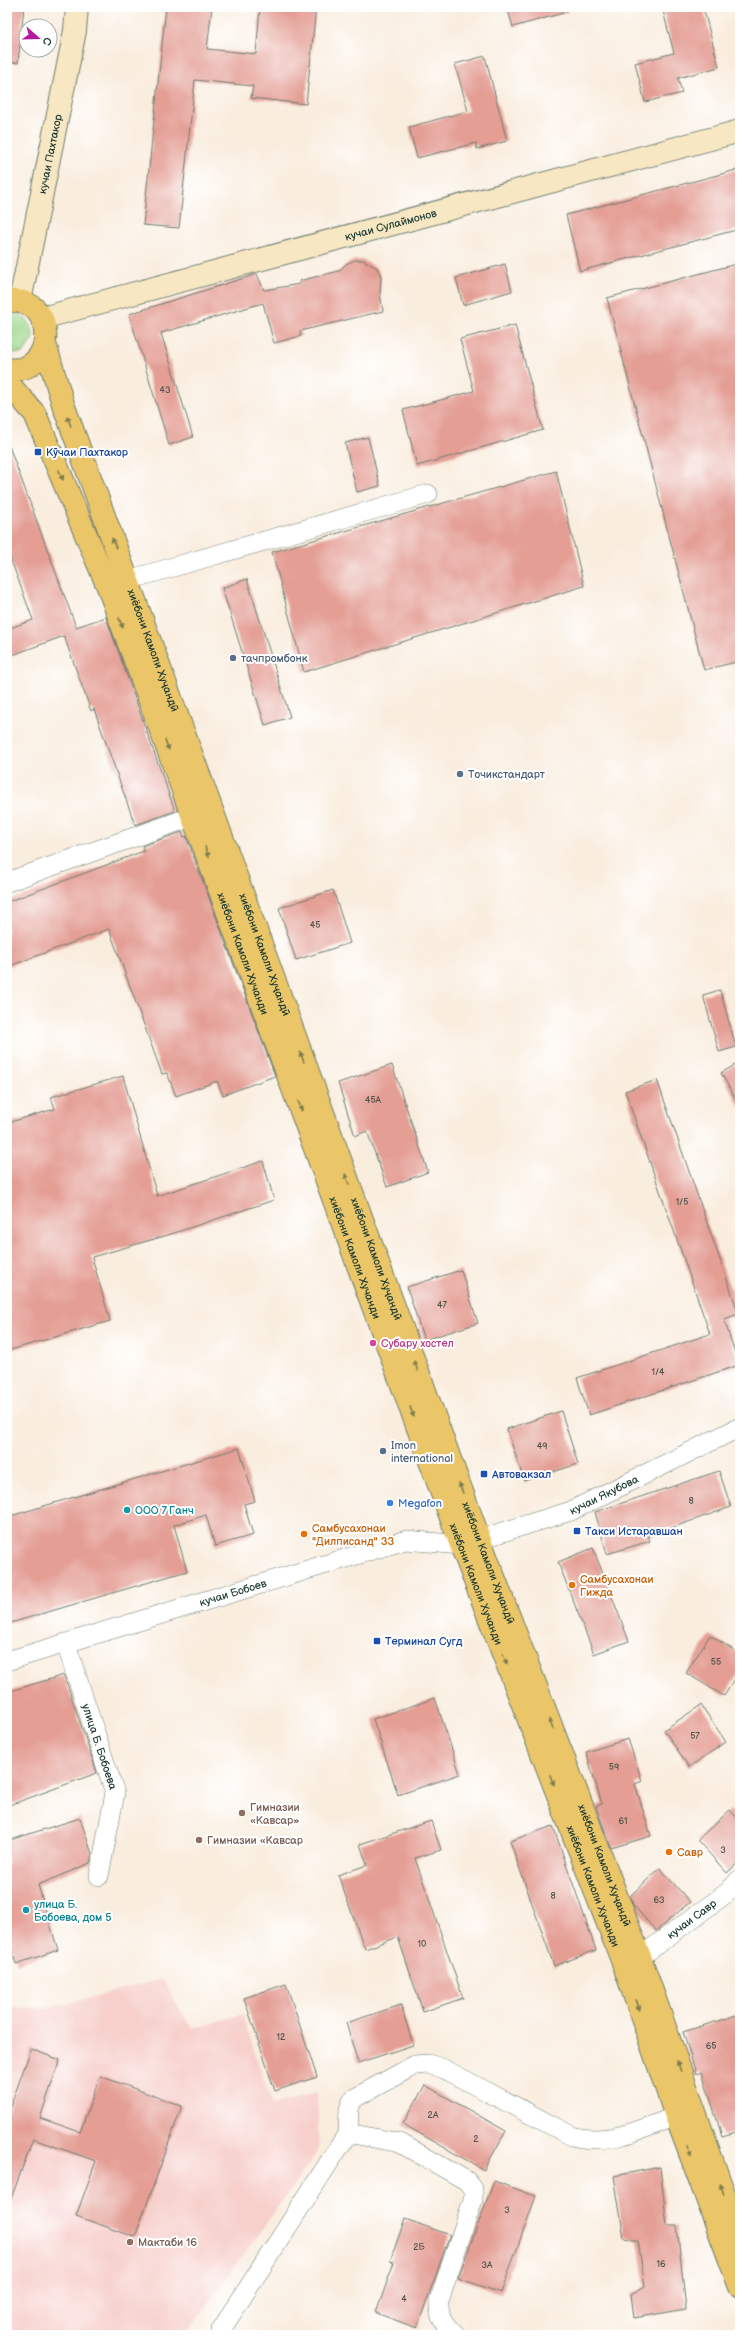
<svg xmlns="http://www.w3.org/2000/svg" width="747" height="2342" font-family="'Balsamiq Sans',sans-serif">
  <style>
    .built { fill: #f7d0cc }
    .green { fill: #9cd78a; stroke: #5e8a5f }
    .building { fill: #e49e94 }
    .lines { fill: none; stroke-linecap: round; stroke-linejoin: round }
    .street-casing { stroke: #6b7b70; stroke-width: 20 }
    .secondary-casing { stroke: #6b7b70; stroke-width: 24 }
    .primary-casing { stroke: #6b7b70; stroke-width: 24 }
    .street { stroke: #fff; stroke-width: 19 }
    .secondary { stroke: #f7e8c3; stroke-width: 22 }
    .primary { stroke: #ebc669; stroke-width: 22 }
    .oneway { fill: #7b7b4c }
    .transit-dot { fill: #1a4fb4; stroke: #fff; stroke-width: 1.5 }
    .service-dot { fill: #5c6f8a; stroke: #fff; stroke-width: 1.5 }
    .hotel-dot { fill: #d1479c; stroke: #fff; stroke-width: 1.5 }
    .shop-dot { fill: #3f7fe0; stroke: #fff; stroke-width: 1.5 }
    .culture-dot { fill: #0f9aa8; stroke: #fff; stroke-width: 1.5 }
    .food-dot { fill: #e8710a; stroke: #fff; stroke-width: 1.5 }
    .education-dot { fill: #8d6e63; stroke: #fff; stroke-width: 1.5 }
    .labels { text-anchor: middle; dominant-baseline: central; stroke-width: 4; stroke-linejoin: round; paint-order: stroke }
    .number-label { font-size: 9px; fill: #50554c }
    .street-label { font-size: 11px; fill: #1f3d34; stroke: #fff }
    .transit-label { font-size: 11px; fill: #164399; stroke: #fff; text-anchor: start }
    .service-label { font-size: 11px; fill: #4e5e75; stroke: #fff; text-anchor: start }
    .hotel-label { font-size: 11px; fill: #b23c85; stroke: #fff; text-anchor: start }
    .shop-label { font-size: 11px; fill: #366cbe; stroke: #fff; text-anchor: start }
    .culture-label { font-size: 11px; fill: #0d838f; stroke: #fff; text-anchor: start }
    .food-label { font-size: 11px; fill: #c56008; stroke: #fff; text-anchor: start }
    .education-label { font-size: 11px; fill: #785e54; stroke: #fff; text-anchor: start }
  </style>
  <rect width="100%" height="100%" fill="#fff"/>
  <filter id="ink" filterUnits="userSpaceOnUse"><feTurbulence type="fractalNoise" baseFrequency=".025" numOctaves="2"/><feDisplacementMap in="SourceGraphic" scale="8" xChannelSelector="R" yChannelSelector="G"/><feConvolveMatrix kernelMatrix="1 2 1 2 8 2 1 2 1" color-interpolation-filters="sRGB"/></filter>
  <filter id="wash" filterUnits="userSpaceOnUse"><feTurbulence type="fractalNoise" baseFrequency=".012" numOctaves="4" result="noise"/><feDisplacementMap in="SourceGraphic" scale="16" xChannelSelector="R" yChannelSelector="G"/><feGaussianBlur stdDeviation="0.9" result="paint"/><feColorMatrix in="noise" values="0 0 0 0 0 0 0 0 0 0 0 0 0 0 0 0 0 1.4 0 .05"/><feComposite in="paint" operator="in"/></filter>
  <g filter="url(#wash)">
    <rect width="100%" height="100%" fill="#f9edde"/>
    <polygon class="built" points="162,1979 192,2029 242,2014 272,2105 317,2092 319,2150 185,2335 7,2335 7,2008 51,2008"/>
    <path class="green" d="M15,314C28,317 34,326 33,339L23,353L7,354V316Z"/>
    <g id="blocks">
      <g class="building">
        <polygon points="7,7 24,7 18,63 7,62"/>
        <polygon points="166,7 212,7 207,49 256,54 260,7 316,7 306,104 251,98 253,86 195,80 179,228 143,225"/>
        <polygon points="507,7 567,7 567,12 513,27"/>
        <polygon points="662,7 703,7 719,67 678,78 682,93 645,102 635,63 674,53"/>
        <polygon points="485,56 507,141 477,149 476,143 417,158 409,127 468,111 455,64"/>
        <polygon points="740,169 740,229 580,271 566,215"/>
        <polygon points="355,260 363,260 377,268 381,276 380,294 383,311 300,331 301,336 274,343 263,303 161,333 193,437 169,445 129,314 257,274 264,290 300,284 299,281 339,271 346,264"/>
        <polygon points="740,263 740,661 704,670 607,298"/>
        <polygon points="505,264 512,291 463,305 456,278"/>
        <polygon points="515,325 543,430 417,466 403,410 474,391 460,339"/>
        <polygon points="368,437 380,486 357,492 345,443"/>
        <polygon points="9,446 76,627 106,617 175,811 135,825 94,709 91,711 64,636 7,657 7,629 33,620 7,549 7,447"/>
        <polygon points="556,471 584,586 304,672 272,552"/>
        <polygon points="247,579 290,717 265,725 222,588"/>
        <polygon points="182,832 184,837 186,836 275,1076 223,1095 217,1081 176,1096 167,1073 162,1074 109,929 7,967 7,902 144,851 142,846"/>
        <polygon points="333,890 350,943 296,960 279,908"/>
        <polygon points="720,990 736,1047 719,1052 703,995"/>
        <polygon points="740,1062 740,1107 721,1073"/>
        <polygon points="392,1065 428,1172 387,1187 367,1131 355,1136 338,1083"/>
        <polygon points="123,1076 157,1196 263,1161 274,1200 168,1235 92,1257 110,1321 7,1351 7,1123 55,1109 51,1097"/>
        <polygon points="657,1080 739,1314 724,1319 739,1365 589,1415 577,1378 710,1334 625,1091"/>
        <polygon points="461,1270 478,1323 424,1340 407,1287"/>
        <polygon points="561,1411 578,1464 524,1481 507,1429"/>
        <polygon points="239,1448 255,1501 244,1504 253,1535 215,1546 206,1515 174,1525 187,1571 7,1624 7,1517"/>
        <polygon points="719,1471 731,1507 648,1536 650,1541 607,1554 595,1512"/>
        <polygon points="593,1548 629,1641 594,1654 558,1562"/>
        <polygon points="710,1635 740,1654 740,1671 724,1696 686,1673"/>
        <polygon points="64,1675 97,1773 7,1806 7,1692"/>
        <polygon points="435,1698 460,1774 398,1795 373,1719"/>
        <polygon points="701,1705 726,1742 689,1767 664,1730"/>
        <polygon points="628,1739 642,1781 635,1784 651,1836 611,1848 596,1806 602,1804 586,1752"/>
        <polygon points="730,1810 740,1821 740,1861 727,1873 697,1840"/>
        <polygon points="80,1818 92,1854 90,1863 38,1885 58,1950 16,1964 7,1934 7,1841"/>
        <polygon points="431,1821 441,1850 415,1858 463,1998 423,2012 398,1937 365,1949 338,1875 367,1865 360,1844"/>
        <polygon points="553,1826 596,1950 554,1966 510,1841"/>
        <polygon points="660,1868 690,1902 656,1931 633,1905 630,1896"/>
        <polygon points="286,1984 317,2077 275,2091 244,1998"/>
        <polygon points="401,2005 413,2045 358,2063 346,2023"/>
        <polygon points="740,2014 740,2131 722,2136 702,2072 696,2074 683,2032"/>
        <polygon points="31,2049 60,2060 40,2118 80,2132 100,2076 182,2106 135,2237 76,2216 96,2161 33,2139 9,2204 7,2204 7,2116"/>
        <polygon points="425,2085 506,2131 484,2170 403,2124"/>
        <polygon points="660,2167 667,2226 677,2226 686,2309 634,2318 631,2294 645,2286 638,2241 624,2238 614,2176"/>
        <polygon points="494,2181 536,2196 501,2293 458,2278"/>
        <polygon points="405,2219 450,2235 417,2328 376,2313 394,2262 390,2261"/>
      </g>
    </g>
  </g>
  <g filter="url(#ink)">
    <use href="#blocks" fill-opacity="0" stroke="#6b7b70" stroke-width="1"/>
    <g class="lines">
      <defs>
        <g id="street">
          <polyline points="128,580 428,494"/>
          <polyline points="7,882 194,816"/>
          <path id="s1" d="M66,1644L115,1793L99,1876"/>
          <path id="s2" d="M7,1661L406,1540L461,1545L571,1511L740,1427"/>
          <path id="s3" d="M640,1957L728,1892L740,1879"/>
          <path d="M348,2133L400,2143L467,2181L473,2189V2200L439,2301C438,2317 444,2324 455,2335"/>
          <path d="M221,2330L348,2133L349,2109L353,2099L415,2065L428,2064L442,2068L572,2136C606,2146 644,2129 676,2116"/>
        </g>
        <g id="secondary">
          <path id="s4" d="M20,301L75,31L77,7"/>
          <path id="s5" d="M42,318L740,131"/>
        </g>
        <g id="primary">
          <path d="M7,301C60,295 56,377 7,369"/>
          <path id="s6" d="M45,344L63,404L479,1538L640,1957L740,2239"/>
          <path id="s7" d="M7,382L35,414L108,587L461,1545L625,1968L676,2116L740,2287"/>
        </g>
      </defs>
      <use href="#street" class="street-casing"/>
      <use href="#secondary" class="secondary-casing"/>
      <use href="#primary" class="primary-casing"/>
      <use href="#street" class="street"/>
      <use href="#secondary" class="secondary"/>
      <use href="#primary" class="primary"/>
    </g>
    <defs><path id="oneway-solid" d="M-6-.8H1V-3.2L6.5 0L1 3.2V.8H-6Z"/></defs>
    <g class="oneway">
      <use href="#oneway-solid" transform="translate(69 421) rotate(-110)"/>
      <use href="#oneway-solid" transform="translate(61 475) rotate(67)"/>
      <use href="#oneway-solid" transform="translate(114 543) rotate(-111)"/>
      <use href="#oneway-solid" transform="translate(121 623) rotate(69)"/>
      <use href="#oneway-solid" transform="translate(167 745) rotate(69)"/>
      <use href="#oneway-solid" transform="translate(207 852) rotate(70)"/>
      <use href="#oneway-solid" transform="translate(302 1057) rotate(-110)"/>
      <use href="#oneway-solid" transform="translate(300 1106) rotate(70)"/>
      <use href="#oneway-solid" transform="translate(347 1179) rotate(-110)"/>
      <use href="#oneway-solid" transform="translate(416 1366) rotate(-110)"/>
      <use href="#oneway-solid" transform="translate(412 1412) rotate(70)"/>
      <use href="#oneway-solid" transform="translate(461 1488) rotate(-110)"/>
      <use href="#oneway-solid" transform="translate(505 1659) rotate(69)"/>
      <use href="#oneway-solid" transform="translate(551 1724) rotate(-111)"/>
      <use href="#oneway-solid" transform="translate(552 1780) rotate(69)"/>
      <use href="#oneway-solid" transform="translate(638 2005) rotate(71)"/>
      <use href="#oneway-solid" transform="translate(679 2066) rotate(-109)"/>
      <use href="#oneway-solid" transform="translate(689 2152) rotate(69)"/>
      <use href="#oneway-solid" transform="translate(722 2189) rotate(-109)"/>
    </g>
  </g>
  <g class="transit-dot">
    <rect x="34" y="448" width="8" height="8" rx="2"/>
    <rect x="480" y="1470" width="8" height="8" rx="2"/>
    <rect x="573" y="1527" width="8" height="8" rx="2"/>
    <rect x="373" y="1637" width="8" height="8" rx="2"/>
  </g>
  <g class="service-dot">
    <circle cx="233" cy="658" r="4"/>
    <circle cx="460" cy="774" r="4"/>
    <circle cx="383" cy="1451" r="4"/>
  </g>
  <circle class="hotel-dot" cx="373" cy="1343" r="4"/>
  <circle class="shop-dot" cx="390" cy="1503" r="4"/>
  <g class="culture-dot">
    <circle cx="127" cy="1510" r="4"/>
    <circle cx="26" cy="1910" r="4"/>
  </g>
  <g class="food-dot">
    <circle cx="304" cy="1534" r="4"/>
    <circle cx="572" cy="1585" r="4"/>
    <circle cx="669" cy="1852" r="4"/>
  </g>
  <g class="education-dot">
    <circle cx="242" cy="1813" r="4"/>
    <circle cx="199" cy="1840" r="4"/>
    <circle cx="130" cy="2242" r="4"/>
  </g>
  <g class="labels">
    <g class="number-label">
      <text x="165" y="390">43</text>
      <text x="315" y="925">45</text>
      <text x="373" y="1100">45А</text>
      <text x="682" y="1202">1/5</text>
      <text x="442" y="1305">47</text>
      <text x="658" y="1372">1/4</text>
      <text x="542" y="1446">49</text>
      <text x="691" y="1501">8</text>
      <text x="716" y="1662">55</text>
      <text x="695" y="1736">57</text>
      <text x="614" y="1767">59</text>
      <text x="623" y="1821">61</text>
      <text x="723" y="1850">3</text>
      <text x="553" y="1896">8</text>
      <text x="659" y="1900">63</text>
      <text x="422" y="1944">10</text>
      <text x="281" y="2037">12</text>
      <text x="711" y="2046">65</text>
      <text x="433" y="2115">2А</text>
      <text x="476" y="2139">2</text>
      <text x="507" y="2210">3</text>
      <text x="419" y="2247">2Б</text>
      <text x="661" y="2264">16</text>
      <text x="487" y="2265">3А</text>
      <text x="404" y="2299">4</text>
    </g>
    <g class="street-label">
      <text stroke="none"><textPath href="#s4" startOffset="150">кучаи Пахтакор</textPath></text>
      <text stroke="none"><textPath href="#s5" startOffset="361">кучаи Сулаймонов</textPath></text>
      <text stroke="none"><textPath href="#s6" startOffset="325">хиёбони Камоли Хуҷандӣ</textPath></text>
      <text stroke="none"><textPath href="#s7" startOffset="621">хиёбони Камоли Хучанди</textPath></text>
      <text stroke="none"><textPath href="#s6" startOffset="649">хиёбони Камоли Хуҷандӣ</textPath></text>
      <text stroke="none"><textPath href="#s7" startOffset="945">хиёбони Камоли Хучанди</textPath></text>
      <text stroke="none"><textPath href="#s6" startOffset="973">хиёбони Камоли Хуҷандӣ</textPath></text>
      <text stroke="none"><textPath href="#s2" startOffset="624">кучаи Якубова</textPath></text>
      <text stroke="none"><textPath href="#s6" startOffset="1297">хиёбони Камоли Хуҷандӣ</textPath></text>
      <text stroke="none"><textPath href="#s7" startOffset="1293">хиёбони Камоли Хучанди</textPath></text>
      <text stroke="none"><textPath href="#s2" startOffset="236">кучаи Бобоев</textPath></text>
      <text stroke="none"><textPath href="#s1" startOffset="108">улица Б. Бобоева</textPath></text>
      <text stroke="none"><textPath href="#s6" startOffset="1621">хиёбони Камоли Хуҷандӣ</textPath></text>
      <text stroke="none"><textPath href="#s7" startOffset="1617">хиёбони Камоли Хучанди</textPath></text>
      <text stroke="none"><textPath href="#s3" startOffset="64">кучаи Савр</textPath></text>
    </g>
    <g class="transit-label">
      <text x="46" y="452">Кӯчаи Пахтакор</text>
      <text x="492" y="1474">Автовакзал</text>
      <text x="585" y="1531">Такси Истаравшан</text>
      <text x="385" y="1641">Терминал Сугд</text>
    </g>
    <g class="service-label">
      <text x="241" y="658">тачпромбонк</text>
      <text x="468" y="774">Точикстандарт</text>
      <text x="391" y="1445">Imon<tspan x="391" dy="13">international</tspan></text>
    </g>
    <g class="hotel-label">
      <text x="381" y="1343">Субару хостел</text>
    </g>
    <g class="shop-label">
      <text x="398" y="1503">Megafon</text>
    </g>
    <g class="culture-label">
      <text x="135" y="1510">ООО 7 Ганч</text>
      <text x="34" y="1904">улица Б.<tspan x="34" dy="13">Бобоева, дом 5</tspan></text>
    </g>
    <g class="food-label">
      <text x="312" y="1528">Самбусахонаи<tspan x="312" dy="13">"Дилписанд" 33</tspan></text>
      <text x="580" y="1579">Самбусахонаи<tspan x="580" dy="13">Гижда</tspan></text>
      <text x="677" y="1852">Савр</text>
    </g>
    <g class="education-label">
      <text x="250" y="1807">Гимназии<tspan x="250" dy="13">«Кавсар»</tspan></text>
      <text x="207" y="1840">Гимназии «Кавсар</text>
      <text x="138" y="2242">Мактаби 16</text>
    </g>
  </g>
  <rect width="747" height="2342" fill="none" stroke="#fff" stroke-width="24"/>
  <g transform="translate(38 38) rotate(110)"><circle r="19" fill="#ffffff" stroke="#a5b1ae"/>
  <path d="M0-3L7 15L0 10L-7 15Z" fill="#b5179e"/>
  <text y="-6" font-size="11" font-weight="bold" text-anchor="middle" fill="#1f3d34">С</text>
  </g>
</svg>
